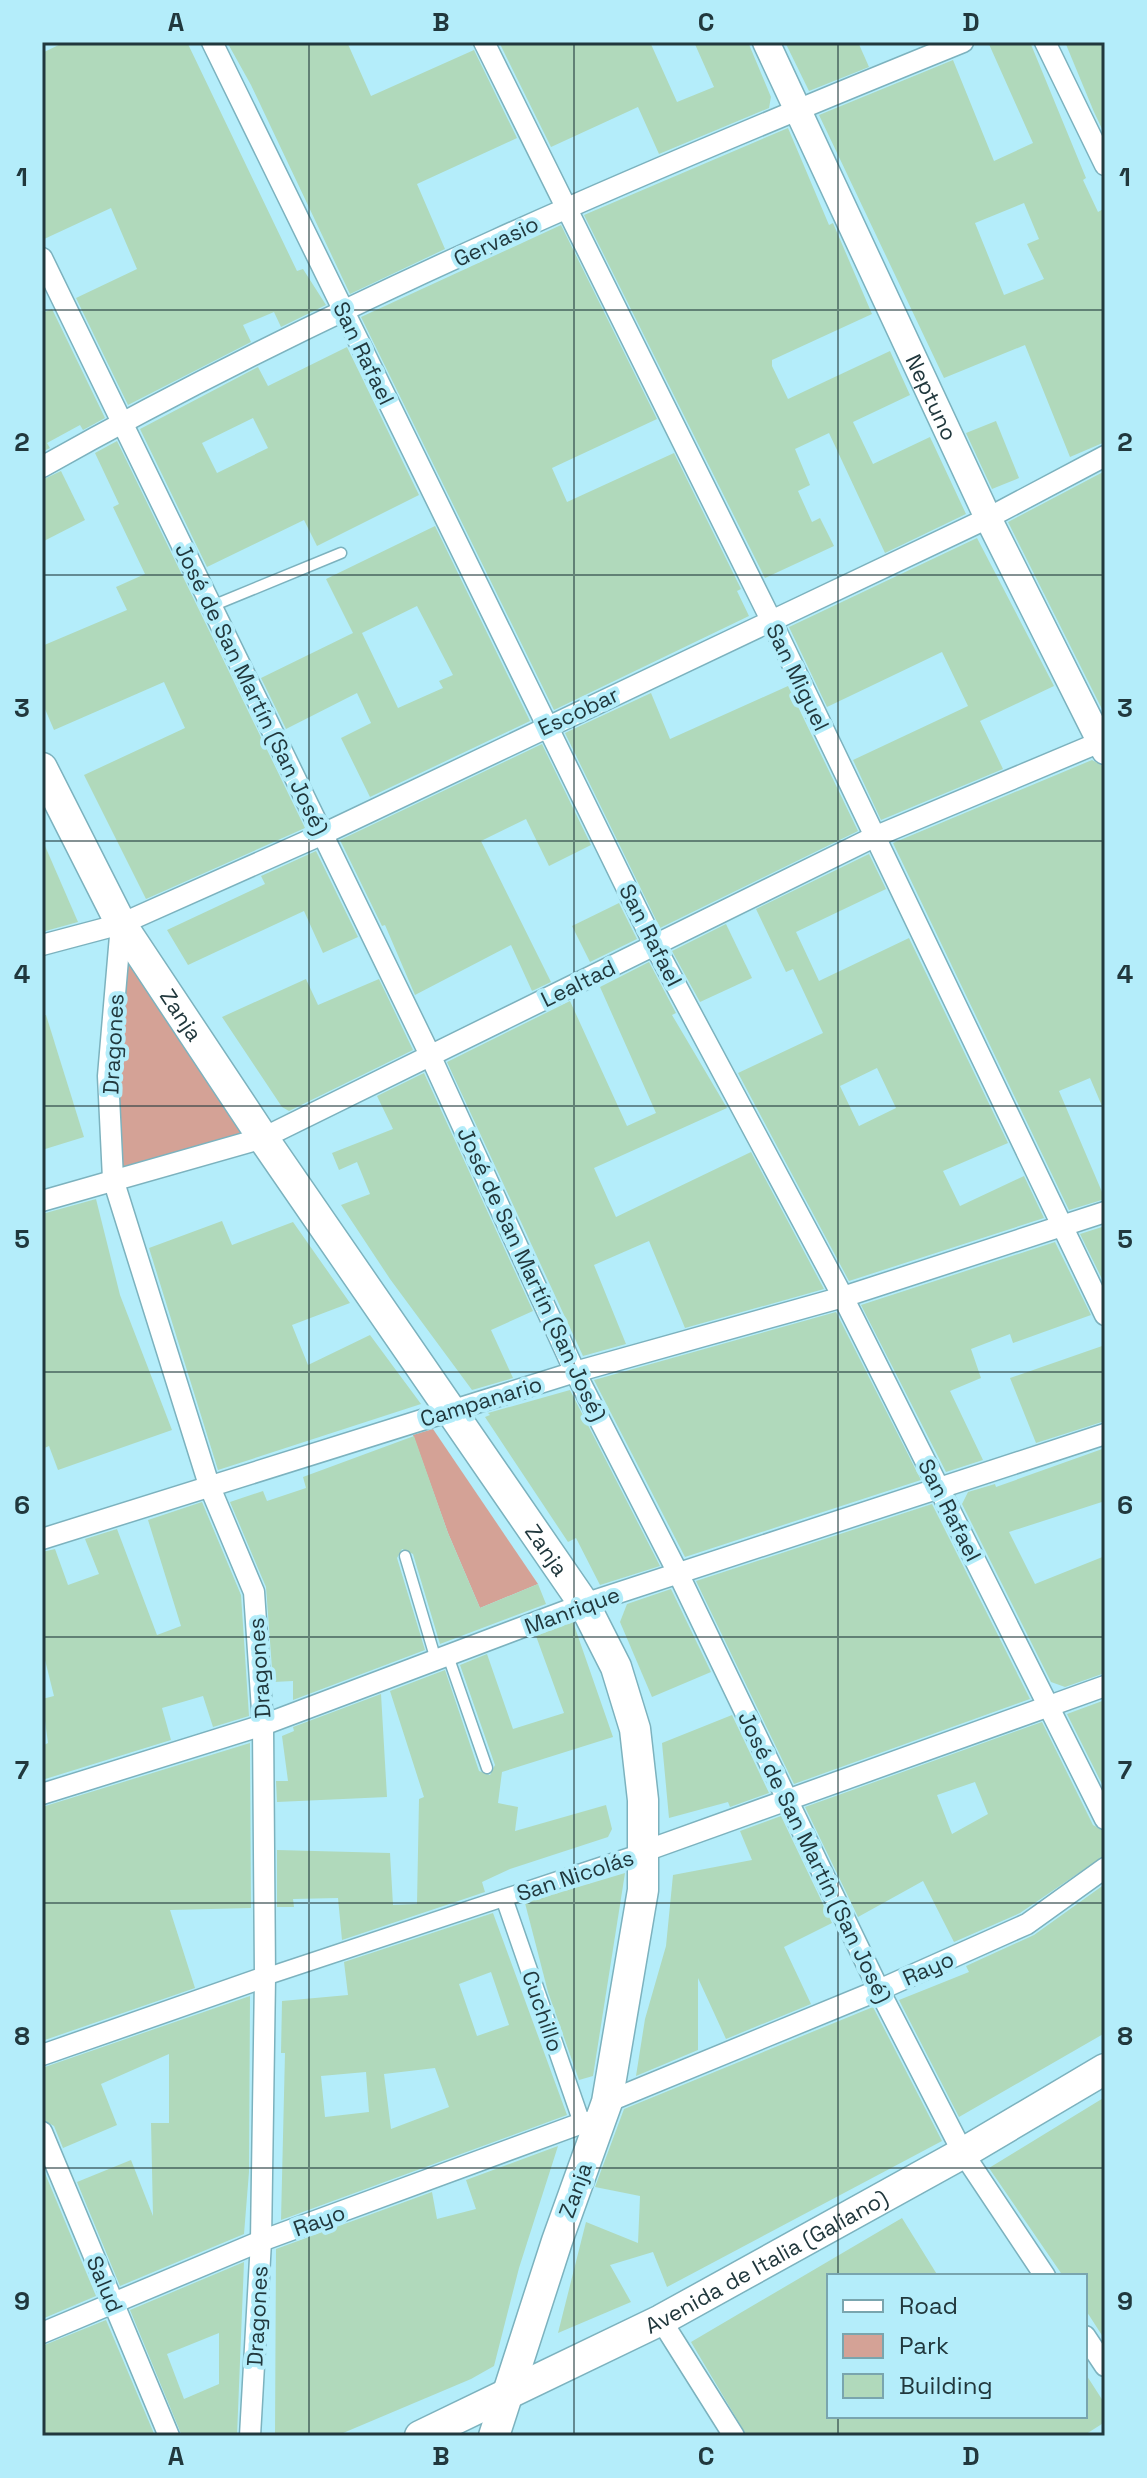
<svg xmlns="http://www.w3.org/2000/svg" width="1147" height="2478" font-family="'Space Grotesk',sans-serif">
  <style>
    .green { fill: #d4a296 }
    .building { fill: #b0d9bb; fill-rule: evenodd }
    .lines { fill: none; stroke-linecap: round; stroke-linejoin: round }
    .service-casing { stroke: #7cb2be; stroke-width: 13 }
    .pedestrian-casing { stroke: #7cb2be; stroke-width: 19 }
    .minor-casing { stroke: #7cb2be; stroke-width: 23 }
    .tertiary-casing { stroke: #7cb2be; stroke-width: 29 }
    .secondary-casing { stroke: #7cb2be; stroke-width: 33 }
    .service { stroke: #fff; stroke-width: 10 }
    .pedestrian { stroke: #fff; stroke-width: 16 }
    .minor { stroke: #fff; stroke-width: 20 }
    .tertiary { stroke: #fff; stroke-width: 26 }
    .secondary { stroke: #fff; stroke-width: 30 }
    .grid { fill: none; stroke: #21383d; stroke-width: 2; stroke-opacity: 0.55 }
    .labels { text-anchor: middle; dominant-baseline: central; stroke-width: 8; stroke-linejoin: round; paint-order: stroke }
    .street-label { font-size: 22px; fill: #21383d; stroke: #b4edfa }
    .neatline { fill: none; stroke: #21383d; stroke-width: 3 }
    .grid-label { font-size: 26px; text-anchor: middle; font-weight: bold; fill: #21383d }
  </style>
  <rect width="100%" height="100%" fill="#b4edfa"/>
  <g class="green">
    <polygon points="121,924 263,1138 113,1179"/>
    <polygon points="433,1429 538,1584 480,1608 448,1533 413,1435"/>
  </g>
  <g class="building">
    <polygon points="65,42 187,42 297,271 303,269 326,305 281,327 274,312 243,325 251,342 128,405 76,298 137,269 111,208 42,240 42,53"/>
    <polygon points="227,42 347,42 371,96 474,50 517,138 417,184 445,249 350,294 251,85"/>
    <polygon points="499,42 650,42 677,102 714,87 694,42 748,42 771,97 769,108 659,154 638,107 551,147"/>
    <polygon points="785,42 858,42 869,67 809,91"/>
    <path d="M988,42H1030L1086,178L1083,180L1098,212L1105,208V442L1070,457L1025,345L944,378L819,115L953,60L994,161L1033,143ZM1024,203L1039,239L1027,244L1044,279L1004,295L975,223Z"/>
    <polygon points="1065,42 1105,42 1105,135 1094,112"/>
    <polygon points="788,128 829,225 833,223 872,314 772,360 772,366 788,399 890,351 910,395 853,422 873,464 930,437 966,514 885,553 829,433 795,449 810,485 798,491 812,522 820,518 834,546 765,578 584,215"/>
    <polygon points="561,225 657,419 552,468 567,502 674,453 741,589 737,591 749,616 554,710 361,317"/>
    <polygon points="52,309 105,418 83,430 80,425 47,443 50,448 42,452 42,313"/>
    <path d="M347,347L419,495L317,546L304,520L207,567L140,429L258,367L268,386ZM253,418L268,448L217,473L202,443Z"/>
    <polygon points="996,421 1019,478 992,489 966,433"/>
    <polygon points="117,441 305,828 146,899 84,775 185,728 164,682 54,730 42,702 42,646 127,610 116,587 145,574 113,507 119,504 95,453"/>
    <polygon points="61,471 85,520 42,542 42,480"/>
    <polygon points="1105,471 1105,715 1008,522"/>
    <path d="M435,526L530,721L370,797L341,738L371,723L357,693L286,729L261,678L353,633L326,579ZM417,606L453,675L439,681L443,688L398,708L362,633Z"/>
    <polygon points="977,538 1054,686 980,721 1003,769 881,820 853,760 968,706 942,652 827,707 789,627"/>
    <polygon points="788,686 858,831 660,928 565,733 651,693 670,739"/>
    <polygon points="542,744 591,845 549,866 526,819 481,841 551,982 532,991 511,945 415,995 385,925 382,926 340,840"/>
    <polygon points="1092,760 1105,767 1105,1113 1090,1078 1059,1091 1105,1199 1069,1210 893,843"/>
    <polygon points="42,839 78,922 42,932"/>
    <polygon points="316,851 358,937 323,953 304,911 188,965 167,930 265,884 261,876"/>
    <path d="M869,854L886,889L796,932L819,981L909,938L1008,1143L943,1171L960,1206L1024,1176L1044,1218L849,1281L738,1073L823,1033L793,969L786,972L756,909ZM877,1068L896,1108L859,1126L840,1086Z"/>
    <polygon points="619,903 637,939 590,962 572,926"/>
    <polygon points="726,924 752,978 700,1002 672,951"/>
    <polygon points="649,962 676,1013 672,1015 727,1108 594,1168 616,1217 751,1152 824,1289 685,1328 649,1241 594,1265 626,1344 583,1356 447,1062 570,1001 627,1126 656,1113 600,987"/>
    <polygon points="306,979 318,1005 379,979 413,1050 289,1111 282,1107 222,1017"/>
    <polygon points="46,1015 84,1137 42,1150 42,1016"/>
    <polygon points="424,1073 533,1311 491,1330 513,1378 472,1390 390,1279 341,1205 370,1194 357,1162 339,1170 332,1153 393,1129 377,1096"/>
    <polygon points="96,1199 120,1295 172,1430 58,1470 49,1446 42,1449 42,1214"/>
    <polygon points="222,1221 232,1245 293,1222 350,1303 292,1325 308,1365 370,1335 421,1404 218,1470 149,1248"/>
    <polygon points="1105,1226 1105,1285 1080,1234"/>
    <polygon points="1055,1242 1091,1315 1013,1343 1010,1334 971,1349 981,1378 950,1391 983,1460 946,1472 861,1305"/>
    <polygon points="836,1312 921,1480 685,1557 594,1380"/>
    <polygon points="1105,1345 1105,1421 1036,1443 1010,1378"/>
    <polygon points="570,1390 660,1566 600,1585 576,1538 568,1542 485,1417 490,1415 488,1413"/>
    <polygon points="414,1436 448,1533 480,1608 538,1584 546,1604 440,1644 413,1554 402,1549 397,1558 425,1650 293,1700 293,1681 273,1682 266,1587 230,1502 263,1491 267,1501 306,1488 303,1477"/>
    <polygon points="1105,1448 1105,1501 1009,1532 1035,1584 1105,1556 1105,1673 1065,1687 1051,1682 962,1504 968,1492 995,1484 996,1487"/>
    <polygon points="202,1502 241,1595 249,1716 213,1727 203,1696 162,1708 171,1740 42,1780 42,1746 48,1743 42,1699 54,1696 42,1648 42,1552 55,1549 68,1585 99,1574 85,1539 117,1529 157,1635 181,1626 148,1520"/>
    <polygon points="932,1504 1030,1699 794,1784 696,1581"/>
    <polygon points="671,1589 711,1672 652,1697 620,1622 627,1604"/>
    <polygon points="573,1622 613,1737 502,1772 498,1803 518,1807 515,1831 606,1805 612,1829 608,1837 510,1869 482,1882 485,1892 342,1940 338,1898 293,1899 294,1907 277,1907 277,1850 390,1853 393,1905 417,1904 419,1799 424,1797 390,1691 445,1670 479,1771 490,1775 495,1765 460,1665 487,1654 513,1729 564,1713 536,1636"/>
    <polygon points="381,1694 387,1797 277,1802 276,1781 288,1781 282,1736 294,1731 293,1727"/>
    <polygon points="1105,1700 1105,1790 1067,1714"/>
    <polygon points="732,1715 769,1793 730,1807 728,1802 669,1818 662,1743"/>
    <path d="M1042,1722L1093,1825L1105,1832V1855L1020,1913L954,1942L923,1881L858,1917L805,1807ZM975,1782L988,1814L952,1834L937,1795Z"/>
    <polygon points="250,1743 251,1908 170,1910 195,1988 42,2041 42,1807"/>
    <polygon points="781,1816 832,1923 784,1947 811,2004 726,2039 698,1978 698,2050 636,2076 645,2019 666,1946 673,1875 752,1860 740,1831"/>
    <polygon points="625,1873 593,2076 579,2080 548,1992 525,1903"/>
    <polygon points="1105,1884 1105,2033 959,2117 899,2000 969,1972 966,1966 1034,1935"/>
    <path d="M493,1913L567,2115L281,2220L285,2053H281L282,2001L348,1995L344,1962ZM491,1972L509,2025L477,2036L459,1984ZM435,2068L449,2107L391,2129L384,2074ZM366,2072L369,2112L325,2117L321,2076Z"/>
    <polygon points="250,1996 249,2172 244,2234 120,2286 77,2182 131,2160 153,2216 151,2123 169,2123 169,2054 101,2084 117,2125 63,2148 54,2126 42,2119 42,2068"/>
    <polygon points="873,2007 942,2141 667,2287 653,2252 610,2265 631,2302 558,2333 586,2222 638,2243 640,2196 595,2187 624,2109"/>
    <polygon points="1105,2097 1105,2340 1085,2309 1085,2276 1063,2276 989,2168"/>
    <polygon points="558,2146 519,2268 494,2366 471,2379 336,2436 275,2436 276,2249 432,2192 437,2219 476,2209 466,2180"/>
    <polygon points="42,2166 96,2296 42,2319"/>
    <polygon points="902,2218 938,2276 829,2276 829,2416 1085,2416 1085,2373 1105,2404 1105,2422 1083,2436 747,2436 691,2342"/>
    <path d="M244,2262L237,2436H182L130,2310ZM219,2333V2384L184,2399L167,2354Z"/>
    <polygon points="106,2320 155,2436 42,2436 42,2346"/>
  </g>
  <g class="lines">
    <defs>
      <g id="service">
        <polyline points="212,606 341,553"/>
        <polyline points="405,1556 436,1660"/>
        <polyline points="448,1656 487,1768"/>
      </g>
      <g id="pedestrian">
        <polyline points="504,1898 582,2123"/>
        <polyline points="265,1977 645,1851"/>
      </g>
      <g id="minor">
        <polyline points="212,42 655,946 843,1297 1105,1819"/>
        <polyline points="484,42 771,620 1105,1315"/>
        <polyline points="1045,42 1105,165"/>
        <polyline points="42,258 430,1055 575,1372 678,1573 879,1990 963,2153 1045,2276"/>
        <path d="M42,467C337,301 650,169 963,42"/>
        <polyline points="121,924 108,1076 113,1179 209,1485 254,1592 263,1725 265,1977 261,2241 250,2436"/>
        <polyline points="42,945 121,924 323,834 988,518 1105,456"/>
        <polyline points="42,1201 263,1138 874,837 1105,740"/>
        <polyline points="42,1539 575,1372 843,1297 1105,1212"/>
        <polyline points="42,1794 263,1725 584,1604 1105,1434"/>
        <polyline points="645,1851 1105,1686"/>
        <polyline points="42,2055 265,1977"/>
        <polyline points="607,2102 879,1990 1027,1924 1105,1868"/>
        <polyline points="42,2132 169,2436"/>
        <polyline points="661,2320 734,2436"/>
        <polyline points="42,2333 261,2241 582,2123 601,2120"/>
        <polyline points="1085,2336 1105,2366"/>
      </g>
      <g id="tertiary">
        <path id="s1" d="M766,42L988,518L1105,751"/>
      </g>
      <g id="secondary">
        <path id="s2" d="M42,768L121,924L263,1138L584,1604L616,1667L635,1729L643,1800V1890L607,2102L557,2241L494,2436"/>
        <path id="s3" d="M420,2436L661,2320L963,2153L1105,2069"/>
      </g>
    </defs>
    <use href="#service" class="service-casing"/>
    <use href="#pedestrian" class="pedestrian-casing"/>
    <use href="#minor" class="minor-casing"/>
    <use href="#tertiary" class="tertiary-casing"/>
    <use href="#secondary" class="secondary-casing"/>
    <use href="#service" class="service"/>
    <use href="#pedestrian" class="pedestrian"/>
    <use href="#minor" class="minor"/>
    <use href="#tertiary" class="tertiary"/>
    <use href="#secondary" class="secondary"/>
  </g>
  <path class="grid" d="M309,42V2436M574,42V2436M838,42V2276M42,310H1105M42,575H1105M42,841H1105M42,1106H1105M42,1372H1105M42,1637H1105M42,1903H1105M42,2168H1105M838,2416V2436"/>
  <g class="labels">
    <g class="street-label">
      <text transform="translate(496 241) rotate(-25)">Gervasio</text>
      <text transform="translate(364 353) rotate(64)">San Rafael</text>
      <text stroke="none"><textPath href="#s1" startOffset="392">Neptuno</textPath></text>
      <text transform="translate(798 677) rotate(64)">San Miguel</text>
      <text transform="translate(252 689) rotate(64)">José de San Martín (San José)</text>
      <text transform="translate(578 711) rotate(-25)">Escobar</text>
      <text transform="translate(651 935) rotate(63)">San Rafael</text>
      <text transform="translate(578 983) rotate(-26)">Lealtad</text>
      <text stroke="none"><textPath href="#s2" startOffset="284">Zanja</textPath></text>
      <text transform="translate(113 1044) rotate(-87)">Dragones</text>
      <text transform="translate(532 1274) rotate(65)">José de San Martín (San José)</text>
      <text transform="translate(481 1401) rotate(-17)">Campanario</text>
      <text transform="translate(950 1510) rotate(63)">San Rafael</text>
      <text stroke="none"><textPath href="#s2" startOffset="932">Zanja</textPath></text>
      <text transform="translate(572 1610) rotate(-20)">Manrique</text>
      <text transform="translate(259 1668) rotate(-94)">Dragones</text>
      <text transform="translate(815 1857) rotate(64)">José de San Martín (San José)</text>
      <text transform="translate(575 1875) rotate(-18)">San Nicolás</text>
      <text transform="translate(928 1968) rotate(-24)">Rayo</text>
      <text transform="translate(543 2011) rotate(71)">Cuchillo</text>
      <text transform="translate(575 2190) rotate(-70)">Zanja</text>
      <text transform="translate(319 2220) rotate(-20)">Rayo</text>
      <text stroke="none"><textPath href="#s3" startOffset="388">Avenida de Italia (Galiano)</textPath></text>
      <text transform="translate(105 2284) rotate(67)">Salud</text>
      <text transform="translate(257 2316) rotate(-87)">Dragones</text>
    </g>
  </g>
  <rect width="1147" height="2478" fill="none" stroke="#b4edfa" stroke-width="88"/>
  <rect x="827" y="2274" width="260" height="144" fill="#b4edfa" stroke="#79a5ae" stroke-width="2"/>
  <rect x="843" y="2300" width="40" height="12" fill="#ffffff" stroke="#79a5ae" stroke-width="2"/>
  <text x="899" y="2314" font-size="24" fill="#21383d">Road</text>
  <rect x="843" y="2334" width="40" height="24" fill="#d4a296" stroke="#79a5ae" stroke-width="2"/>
  <text x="899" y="2354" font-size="24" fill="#21383d">Park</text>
  <rect x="843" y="2374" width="40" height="24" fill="#b0d9bb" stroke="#79a5ae" stroke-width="2"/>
  <text x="899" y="2394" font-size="24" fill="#21383d">Building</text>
  <rect x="44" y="44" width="1059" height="2390" class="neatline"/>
  <g class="grid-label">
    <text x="176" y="31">A</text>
    <text x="441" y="31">B</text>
    <text x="706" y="31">C</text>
    <text x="971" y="31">D</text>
    <text x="22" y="186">1</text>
    <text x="1125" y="186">1</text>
    <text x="22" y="451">2</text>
    <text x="1125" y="451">2</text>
    <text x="22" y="717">3</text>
    <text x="1125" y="717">3</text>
    <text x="22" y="983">4</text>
    <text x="1125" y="983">4</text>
    <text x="22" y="1248">5</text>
    <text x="1125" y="1248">5</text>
    <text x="22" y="1514">6</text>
    <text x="1125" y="1514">6</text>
    <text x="22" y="1779">7</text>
    <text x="1125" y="1779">7</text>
    <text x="22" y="2045">8</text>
    <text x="1125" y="2045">8</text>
    <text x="22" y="2310">9</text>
    <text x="1125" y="2310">9</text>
    <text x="176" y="2465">A</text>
    <text x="441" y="2465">B</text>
    <text x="706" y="2465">C</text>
    <text x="971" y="2465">D</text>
  </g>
</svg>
